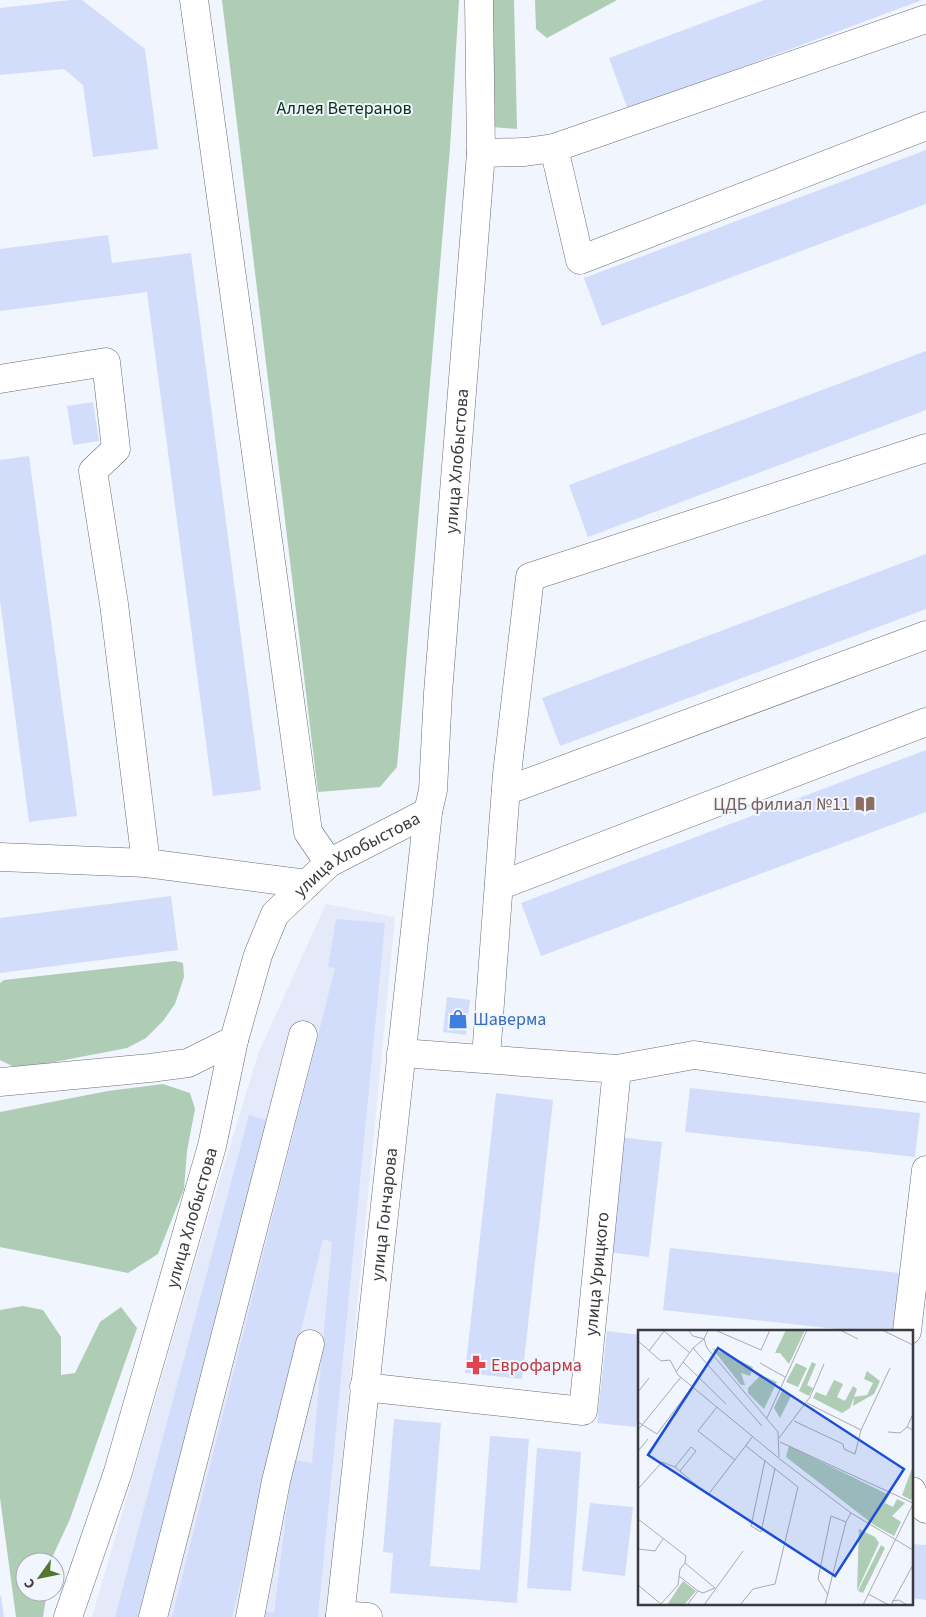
<svg xmlns="http://www.w3.org/2000/svg" width="926" height="1617" font-family="'Source Sans 3',sans-serif">
  <style>
    .built { fill: #e4eaf9 }
    .green { fill: #afccb5 }
    .building { fill: #d2ddfb }
    .lines { fill: none; stroke-linecap: round; stroke-linejoin: round }
    .minor-casing { stroke: #6b6d75; stroke-width: 29 }
    .minor { stroke: #fff; stroke-width: 28 }
    .labels { text-anchor: middle; dominant-baseline: central; stroke-width: 4; stroke-linejoin: round; paint-order: stroke }
    .park-label { font-size: 18px; fill: #073318; stroke: #f1f5fd }
    .street-label { font-size: 18px; fill: #3a3b3f; stroke: #f1f5fd }
    .education-label { font-size: 18px; fill: #785e54; stroke: #f1f5fd; text-anchor: end }
    .shop-label { font-size: 18px; fill: #366cbe; stroke: #f1f5fd; text-anchor: start }
    .health-label { font-size: 18px; fill: #be3a42; stroke: #f1f5fd; text-anchor: start }
    .inset-road { fill: none; stroke: #a8abb1; stroke-width: 1 }
    .view { fill: #1d4ed8; fill-opacity: 0.15; stroke: #1d4ed8; stroke-width: 2.5 }
    .inset-edge { fill: none; stroke: #3a3b3f; stroke-width: 2.5 }
  </style>
  <rect width="100%" height="100%" fill="#f1f5fd"/>
  <polygon class="built" points="326,904 395,917 327,1617 92,1617 203,1235 258,1054"/>
  <g class="green">
    <polygon points="222,0 459,0 450,148 397,767 380,787 318,792"/>
    <polygon points="492,0 514,0 517,129 492,127"/>
    <polygon points="535,0 617,0 547,38 536,29"/>
    <polygon points="175,961 183,963 184,977 175,1004 163,1021 146,1038 127,1048 18,1069 0,1060 0,983 4,980"/>
    <polygon points="163,1084 190,1093 195,1109 187,1151 184,1189 158,1254 128,1273 0,1247 0,1112 108,1091"/>
    <polygon points="23,1306 43,1310 61,1337 61,1375 75,1373 100,1322 121,1307 137,1328 70,1519 50,1562 25,1562 25,1592 47,1592 43,1617 16,1617 0,1498 0,1310"/>
  </g>
  <g class="building">
    <polygon points="71,0 82,0 145,49 158,149 93,157 83,85 64,69 0,75 0,8"/>
    <polygon points="764,0 922,0 628,110 609,58"/>
    <polygon points="926,150 926,204 602,326 584,278"/>
    <polygon points="108,235 112,263 191,253 261,790 213,796 147,292 0,311 0,249"/>
    <polygon points="926,351 926,410 588,537 569,485"/>
    <polygon points="93,402 99,441 73,445 67,406"/>
    <polygon points="29,456 77,816 29,822 0,601 0,460"/>
    <polygon points="926,554 926,609 560,746 542,698"/>
    <polygon points="926,750 926,812 541,956 521,903"/>
    <polygon points="171,896 178,950 0,973 0,918"/>
    <polygon points="336,919 385,923 318,1617 262,1617 263,1611 274,1613 293,1460 312,1463 332,1242 323,1239 232,1617 172,1617 335,968 328,967"/>
    <polygon points="447,997 470,1000 466,1035 443,1032"/>
    <polygon points="690,1088 920,1113 915,1157 685,1132"/>
    <polygon points="496,1093 553,1100 522,1379 465,1373"/>
    <polygon points="249,1115 270,1121 138,1617 115,1617"/>
    <polygon points="619,1137 662,1142 649,1257 606,1252"/>
    <polygon points="670,1248 900,1273 894,1331 855,1331 663,1310"/>
    <polygon points="607,1331 640,1335 640,1395 636,1427 597,1423"/>
    <polygon points="394,1419 441,1423 430,1566 480,1570 490,1436 529,1439 517,1603 390,1593 393,1553 383,1552"/>
    <polygon points="537,1448 581,1452 571,1591 527,1588"/>
    <polygon points="590,1503 633,1507 625,1576 582,1571"/>
    <polygon points="912,1544 926,1545 926,1600 912,1598"/>
    <polygon points="0,1596 1,1596 4,1617 0,1617"/>
  </g>
  <g class="lines">
    <defs>
      <g id="minor">
        <polyline points="194,0 308,832 329,863"/>
        <polyline points="554,148 926,19"/>
        <polyline points="481,153 525,152 554,148 580,260 926,126"/>
        <polyline points="0,379 106,362 116,449 93,471 114,604 146,863"/>
        <polyline points="506,791 926,635"/>
        <polyline points="0,857 146,863 307,884"/>
        <polyline points="499,886 926,722"/>
        <polyline points="401,1053 617,1069 694,1055 926,1088"/>
        <polyline points="486,1057 507,774 530,577 926,448"/>
        <polyline points="0,1082 150,1068 188,1063 234,1040"/>
        <polyline points="907,1331 926,1170"/>
        <path id="s1" d="M364,1387L583,1411L617,1069"/>
        <polyline points="912,1491 915,1501 926,1509"/>
        <polyline points="340,1615 368,1617"/>
        <path id="s2" d="M68,1617L118,1472L212,1146L234,1040L258,955L275,914L329,863L428,812"/>
        <polyline points="153,1617 303,1035"/>
        <polyline points="250,1617 276,1481 310,1344"/>
        <path id="s3" d="M340,1617L428,812L433,790L438,693L481,153L479,0"/>
      </g>
    </defs>
    <use href="#minor" class="minor-casing"/>
    <use href="#minor" class="minor"/>
  </g>
  <defs>
    <symbol id="library-bare" viewBox="-9 -9 18 18"><path d="M-6-4Q-3-5.5-.7-3.5V5Q-3 3-6 4ZM6-4Q3-5.5 .7-3.5V5Q3 3 6 4Z" fill="#8d6e63" stroke="#f1f5fd" stroke-width="2.5" paint-order="stroke"/></symbol>
    <symbol id="shop-bare" viewBox="-9 -9 18 18"><path d="M-5-2.5h2.3a2.7 3.5 0 0 1 5.4 0H5L5.5 6h-11ZM-1.5-2.5h3a1.5 2.3 0 0 0-3 0Z" fill="#3f7fe0" stroke="#f1f5fd" stroke-width="2.5" paint-order="stroke"/></symbol>
    <symbol id="pharmacy-bare" viewBox="-9 -9 18 18"><path d="M-2-6h4v4h4v4h-4v4h-4v-4h-4v-4h4Z" fill="#e0444e" stroke="#f1f5fd" stroke-width="2.5" paint-order="stroke"/></symbol>
  </defs>
  <g fill-rule="evenodd">
    <use href="#library-bare" x="851" y="790" width="28" height="28"/>
    <use href="#shop-bare" x="444" y="1005" width="28" height="28"/>
    <use href="#pharmacy-bare" x="462" y="1351" width="28" height="28"/>
  </g>
  <g class="labels">
    <g class="park-label">
      <text x="344" y="108">Аллея Ветеранов</text>
    </g>
    <g class="street-label">
      <text stroke="none"><textPath href="#s3" startOffset="1162">улица Хлобыстова</textPath></text>
      <text stroke="none"><textPath href="#s2" startOffset="836">улица Хлобыстова</textPath></text>
      <text stroke="none"><textPath href="#s3" startOffset="405">улица Гончарова</textPath></text>
      <text stroke="none"><textPath href="#s2" startOffset="418">улица Хлобыстова</textPath></text>
      <text stroke="none"><textPath href="#s1" startOffset="358">улица Урицкого</textPath></text>
    </g>
    <g class="education-label">
      <text x="850" y="804">ЦДБ филиал №11</text>
    </g>
    <g class="shop-label">
      <text x="473" y="1019">Шаверма</text>
    </g>
    <g class="health-label">
      <text x="491" y="1365">Еврофарма</text>
    </g>
  </g>
  <g transform="translate(638 1330)">
    <rect width="275" height="275" fill="#f1f5fd"/>
    <path d="M148,0H167L151,34L142,23H137ZM74,18L115,37L112,46L103,43L107,55H103ZM174,32L178,34L169,55L175,58L171,66L161,61ZM158,33L169,38L160,57L148,52ZM229,41L242,51L236,64L215,76L216,67L229,65L235,53L226,49ZM123,45L139,52L126,79L110,63V58ZM196,50L205,54L199,67L207,71L215,56L219,59L212,78L204,83L175,68L178,62L188,66ZM145,59L153,66L142,88L136,78ZM151,116L251,165L247,173L255,177L259,169L267,173L254,186L263,192L256,206L236,195L148,127ZM275,136V167L273,170L264,165ZM221,199L237,207L241,213L219,261ZM243,215L247,218L225,263L220,261ZM45,251L58,261L46,275H29Z" fill="#afccb5"/>
    <path class="inset-road" d="M50,0L55,6L66,9M70,0L66,9L69,18L140,102L141,127M77,0L123,20L132,0M202,0L220,9M244,0L275,15M0,11L23,31L32,30L40,45L143,130L213,183L275,220M55,18L124,96M11,21L26,1L52,23M45,32L88,74M122,33L147,47M38,42L55,18L66,9M0,62L11,48M169,73L223,100M79,77L60,101L97,130M275,84L269,97L275,100M129,88L169,0M156,91L205,114L206,119L217,124L223,100L252,38M0,92L19,104L54,57M0,100L43,47M250,102L262,103L269,97M141,108L172,67L186,34M142,112L275,173M0,121L10,109M127,130L113,196L123,202L137,138M37,137L53,117L58,121L42,141M0,159L24,132L37,137L70,165L115,106M0,189L48,226L47,233L77,258L65,263L60,261L49,275M0,219L17,221L25,209M41,246L60,261M0,255L24,275M230,264L251,275M190,265L180,249L193,186L208,192L213,183M254,271L261,270L269,275M22,275L40,255L42,239L47,233M66,275L105,221M102,275L115,259L137,254L160,157L108,116M187,275L208,192M225,275L275,174M253,275L275,235"/>
    <path class="view" d="M80,18L266,139L197,246L10,125Z"/>
    <rect width="275" height="275" class="inset-edge"/>
  </g>
  <g transform="translate(40 1577) rotate(237)"><circle r="24" fill="#f1f5fd" stroke="#a8abb1"/>
  <path d="M0-4L9 19L0 12L-9 19Z" fill="#54752c"/>
  <text y="-8" font-size="14" font-weight="bold" text-anchor="middle" fill="#3a3b3f">С</text>
  </g>
</svg>
